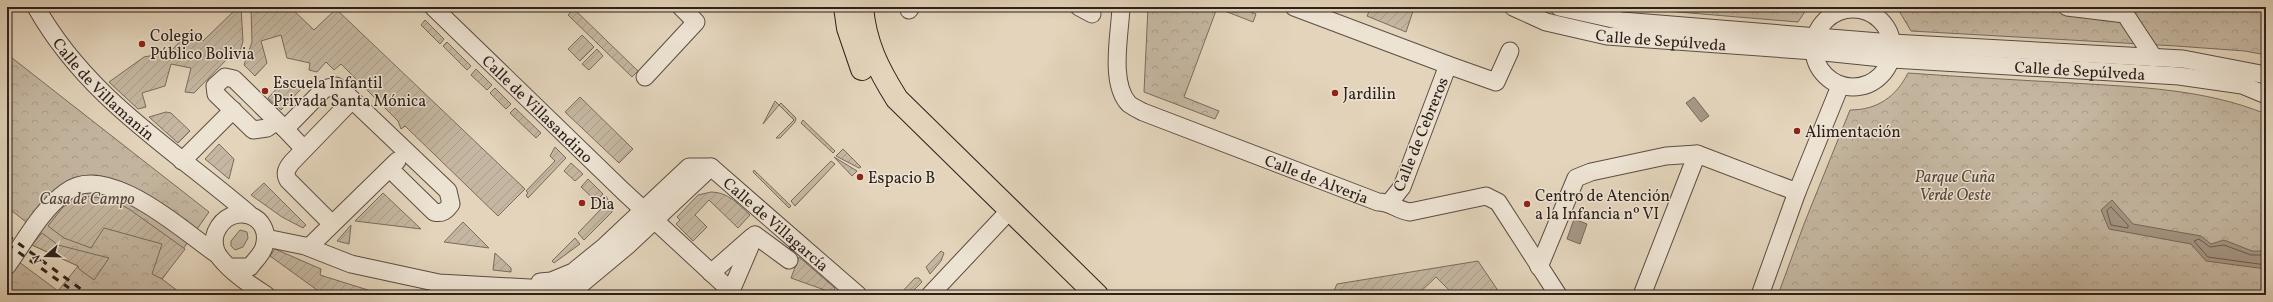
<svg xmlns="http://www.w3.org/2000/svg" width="2273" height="302" viewBox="0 0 2273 302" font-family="Vollkorn,serif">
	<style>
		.grass { fill: #c4b6a0; stroke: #786c5e }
		.forest { fill: url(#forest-crowns); stroke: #786c5e }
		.garden { fill: url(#garden-furrows); stroke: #786c5e }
		.water { fill: #a59785; stroke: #75685b }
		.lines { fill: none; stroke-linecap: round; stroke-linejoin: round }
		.shore { stroke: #695c50; stroke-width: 1 }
		.minor-casing { stroke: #5a4e43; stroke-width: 19 }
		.highway-casing { stroke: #2d211b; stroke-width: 24 }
		.minor { stroke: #ede3d3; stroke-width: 17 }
		.highway { stroke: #e3d4bb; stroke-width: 22 }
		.rail { stroke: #2d211b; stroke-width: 3; stroke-dasharray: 7 7; stroke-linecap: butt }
		.poi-dot { fill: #8f2418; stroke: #ede3d3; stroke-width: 1.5 }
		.labels { text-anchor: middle; stroke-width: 3; stroke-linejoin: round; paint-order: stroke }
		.poi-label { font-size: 16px; fill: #2d211b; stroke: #ede3d3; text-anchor: start }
		.street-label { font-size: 16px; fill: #2d211b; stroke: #ede3d3 }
		.park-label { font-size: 16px; font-style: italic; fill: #53463c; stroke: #ede3d3 }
	</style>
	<defs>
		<pattern id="forest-crowns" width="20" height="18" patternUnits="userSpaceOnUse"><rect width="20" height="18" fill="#c4b6a0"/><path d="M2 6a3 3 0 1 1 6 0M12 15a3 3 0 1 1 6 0" fill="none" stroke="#a99c89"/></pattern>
		<pattern id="garden-furrows" width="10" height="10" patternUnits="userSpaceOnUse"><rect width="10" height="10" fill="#c4b6a0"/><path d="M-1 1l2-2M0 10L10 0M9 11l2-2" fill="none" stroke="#a99c89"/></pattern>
	</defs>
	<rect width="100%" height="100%" fill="#e3d4bb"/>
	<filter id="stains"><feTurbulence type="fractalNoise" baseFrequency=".005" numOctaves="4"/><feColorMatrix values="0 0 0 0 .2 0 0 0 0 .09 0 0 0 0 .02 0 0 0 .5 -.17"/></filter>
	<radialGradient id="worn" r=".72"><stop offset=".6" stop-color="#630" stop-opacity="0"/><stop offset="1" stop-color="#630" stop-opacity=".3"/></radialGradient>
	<path class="grass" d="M240,230L247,232L248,238L243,247L235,250L231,246V241Z"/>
	<g class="forest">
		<path d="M1148,7H1238L1256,14L1253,22L1217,8L1214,16L1184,97L1219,111L1215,119L1144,92Z"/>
		<path d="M1618,7H1808L1798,22Z"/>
		<path d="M1899,7H2266V55L2245,51L2176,46L1911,31L1898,9Z"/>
		<path d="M7,54L209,212L162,279L183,295H7V253L58,291L78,266L32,245L18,234L26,222L7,207Z"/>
		<path d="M1908,73C1963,77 2018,80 2072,83C2138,87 2205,89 2266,114V295H1778L1804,224L1850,110C1877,110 1896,97 1908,73Z"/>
	</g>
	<g class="garden">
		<path d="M238,7H241L243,41L238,59L232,54L194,93L185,92L191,68L171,64L165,86L142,93L146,107L138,109L109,82L144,57L170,52L191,30L203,41Z"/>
		<path d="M251,7H290L314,30L336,9L525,189L498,216L405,126L401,129L398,121L341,64L334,70L326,62L317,72L309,70L310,63L287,58L281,35L261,41L267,63L255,76L244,65L252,42Z"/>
		<path d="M1371,7H1411L1414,8L1406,32L1367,16Z"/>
		<path d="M574,9L638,71L632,77L568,15Z"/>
		<path d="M425,20L444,39L440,44L421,25Z"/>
		<path d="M582,35L594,47L580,61L568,49Z"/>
		<path d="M447,42L471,66L467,70L443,46Z"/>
		<path d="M597,49L603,56L589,70L582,64Z"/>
		<path d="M476,69L492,85L487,90L471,75Z"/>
		<path d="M287,82L304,86L281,110L268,98L281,84Z"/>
		<path d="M495,88L511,104L506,109L490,93Z"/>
		<path d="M580,97L633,149L619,163L565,112Z"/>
		<path d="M775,101L779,105L781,103L796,118L795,122L780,138H776L794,120L779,105L763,124Z"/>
		<path d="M515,108L541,133L536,138L510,113Z"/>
		<path d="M166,112L171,113L190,131L178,143L149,117Z"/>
		<path d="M803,120L835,151L833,153L801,123Z"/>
		<path d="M219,144L234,159L229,179L205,159Z"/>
		<path d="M555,147L566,158L528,198L526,195L528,193L526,191L555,161L550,156Z"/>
		<path d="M843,149L861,167L859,168L836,156Z"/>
		<path d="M834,157L857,171L852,176Z"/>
		<path d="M831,161L835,164L795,206L791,201Z"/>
		<path d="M571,163L583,174L575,181L564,171Z"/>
		<path d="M754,170L791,206L789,208L753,172Z"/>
		<path d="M588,179L603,194L596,201L581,187Z"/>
		<path d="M264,183L306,225L303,228L282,217L251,195Z"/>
		<path d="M711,192C728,192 738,204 750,215L738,228L709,200L695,215L707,227L693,241L676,224L680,220L677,217L698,195Z"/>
		<path d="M383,193L421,229L355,221Z"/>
		<path d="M82,196L110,199L129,209L185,249L162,279L152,274L162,244L104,228L91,248L64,238L48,226L63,207Z"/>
		<path d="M606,196L612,207V212L584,240L578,233L602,208L598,204Z"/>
		<path d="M463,222L489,248L444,242Z"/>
		<path d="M351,225L349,244L337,241Z"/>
		<path d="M42,233L58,245L109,258L94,280L79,269L78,266L32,245Z"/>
		<path d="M575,238L580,244L554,263L552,261Z"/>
		<path d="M275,249L321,269L320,275L384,295H324L270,256Z"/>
		<path d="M941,251L944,253L941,261L930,274L926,267Z"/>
		<path d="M495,253L511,268V272L493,270Z"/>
		<path d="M799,257L835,288L833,293L791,278Z"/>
		<path d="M1478,261L1501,295H1454L1436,277L1417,295H1332L1337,284Z"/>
		<path d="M915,278H919L922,282L912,292L901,293Z"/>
	</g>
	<g class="water">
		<path d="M1694,97L1709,116L1701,122L1686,103Z"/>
		<path d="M2112,200L2133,224L2201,236L2211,244L2224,240L2252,251H2266V269L2206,261L2191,244L2109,229L2101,210Z"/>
		<path d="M1574,219L1587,224L1580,244L1567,239Z"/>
	</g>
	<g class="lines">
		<g class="shore">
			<path d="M2111,207L2128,225V228L2111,225L2107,211Z"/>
			<path d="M2266,255H2251L2224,245L2210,247L2199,239L2194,241L2208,257L2266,265"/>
		</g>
		<defs>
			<g id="minor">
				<path id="s1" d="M36,7C87,98 172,148 249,214"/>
				<path id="s2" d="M433,7L623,191L731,291L755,235"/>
				<path d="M1079,7L1092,14"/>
				<path id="s3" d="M1121,7C1120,34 1109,83 1129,104C1133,107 1139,110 1143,112L1378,202C1392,202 1396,210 1410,212L1486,196L1498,202L1558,295"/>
				<path d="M1294,7L1448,65L1402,187L1390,202"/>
				<path id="s4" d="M1513,7L1546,22L1607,36L1814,51L1892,59L2179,76L2242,85L2266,95"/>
				<path d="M1559,7L1622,21L1892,43L2183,59L2266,75"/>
				<path d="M2067,7L2125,14L2154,58"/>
				<circle cx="1853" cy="48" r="39"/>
				<path d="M909,10L911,7"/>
				<path d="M1448,65L1496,82L1510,51"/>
				<path d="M645,77L696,22L681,7"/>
				<path d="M277,121L267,128L253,130L216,94L215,86L225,77L234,79L285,129"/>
				<path d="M304,149L285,129L324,89L336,86L343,91L448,191L451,204C446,211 442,214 434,212L390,169"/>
				<path d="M182,161L233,110"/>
				<path d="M332,224L288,180C284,173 287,168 292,162L352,100"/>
				<path d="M755,235L789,260"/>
				<path d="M266,238L305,246L351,264L439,283L565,290L579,286L627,246L711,167"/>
				<path d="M309,247L397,161"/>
				<path d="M7,266C25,241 41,210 66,192C107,160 184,232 218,255"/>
				<path d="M230,267H250C255,260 262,254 264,247C274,214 230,200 216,232C213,239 214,249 218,255C229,271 250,285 266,295"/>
				<path d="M1539,267L1576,178L1591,172L1666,156L1697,154L1797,192"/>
				<path d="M711,273L752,237"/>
				<path id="s5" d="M540,282L551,281L573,272L605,246L689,167H711L858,295"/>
				<path d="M930,295L1010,210"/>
				<path d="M1642,295L1697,154"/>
				<path d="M1760,295L1797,192L1840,86"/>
			</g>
			<g id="highway">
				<path d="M845,7L848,28L862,69"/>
				<path d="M862,7C865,43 878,69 897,99L1097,295"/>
			</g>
		</defs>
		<use href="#minor" class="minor-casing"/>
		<use href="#highway" class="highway-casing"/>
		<use href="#minor" class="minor"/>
		<use href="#highway" class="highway"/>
		<g class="rail">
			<path d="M7,235L89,295"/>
			<path d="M7,244L69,288"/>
		</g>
	</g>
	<g class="poi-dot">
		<circle cx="142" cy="44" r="4"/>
		<circle cx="265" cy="91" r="4"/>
		<circle cx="1335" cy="93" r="4"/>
		<circle cx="1797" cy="131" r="4"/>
		<circle cx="860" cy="177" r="4"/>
		<circle cx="582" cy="203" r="4"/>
		<circle cx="1527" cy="204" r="4"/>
	</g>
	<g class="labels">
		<g class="poi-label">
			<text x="150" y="41">Colegio<tspan x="150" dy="18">Público Bolivia</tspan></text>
			<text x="273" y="88">Escuela Infantil<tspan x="273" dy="18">Privada Santa Mónica</tspan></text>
			<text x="1343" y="99">Jardilin</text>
			<text x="1805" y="137">Alimentación</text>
			<text x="868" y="183">Espacio B</text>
			<text x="1535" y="201">Centro de Atención<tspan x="1535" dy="18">a la Infancia nº VI</tspan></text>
			<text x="590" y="209">Dia</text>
		</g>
		<g class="street-label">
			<text dy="6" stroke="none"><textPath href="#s4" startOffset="153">Calle de Sepúlveda</textPath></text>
			<text dy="6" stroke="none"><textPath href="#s4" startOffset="573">Calle de Sepúlveda</textPath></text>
			<text dy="6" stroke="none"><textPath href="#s1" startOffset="107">Calle de Villamanín</textPath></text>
			<text dy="6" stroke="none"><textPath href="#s2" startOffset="146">Calle de Villasandino</textPath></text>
			<text transform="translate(1420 134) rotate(-68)" y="6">Calle de Cebreros</text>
			<text dy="6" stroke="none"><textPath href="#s3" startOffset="302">Calle de Alverja</textPath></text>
			<text dy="6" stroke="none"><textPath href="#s5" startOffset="300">Calle de Villagarcía</textPath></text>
		</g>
		<g class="park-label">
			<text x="1955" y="182">Parque Cuña<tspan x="1955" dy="18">Verde Oeste</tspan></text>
			<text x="87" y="204">Casa de Campo</text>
		</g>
	</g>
	<rect width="2273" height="302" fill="none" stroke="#e3d4bb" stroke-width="24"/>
	<rect x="8" y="8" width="2257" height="286" fill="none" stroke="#2d211b" stroke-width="2"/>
	<rect x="12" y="12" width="2249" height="278" fill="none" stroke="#2d211b"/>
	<g transform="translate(46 256) rotate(250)" stroke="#ede3d3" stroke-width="3" paint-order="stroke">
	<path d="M0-3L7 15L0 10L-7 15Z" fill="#2d211b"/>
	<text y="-6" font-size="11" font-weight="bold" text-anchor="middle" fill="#2d211b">N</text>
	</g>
	<rect width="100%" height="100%" filter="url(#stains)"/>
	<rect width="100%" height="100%" fill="url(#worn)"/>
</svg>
